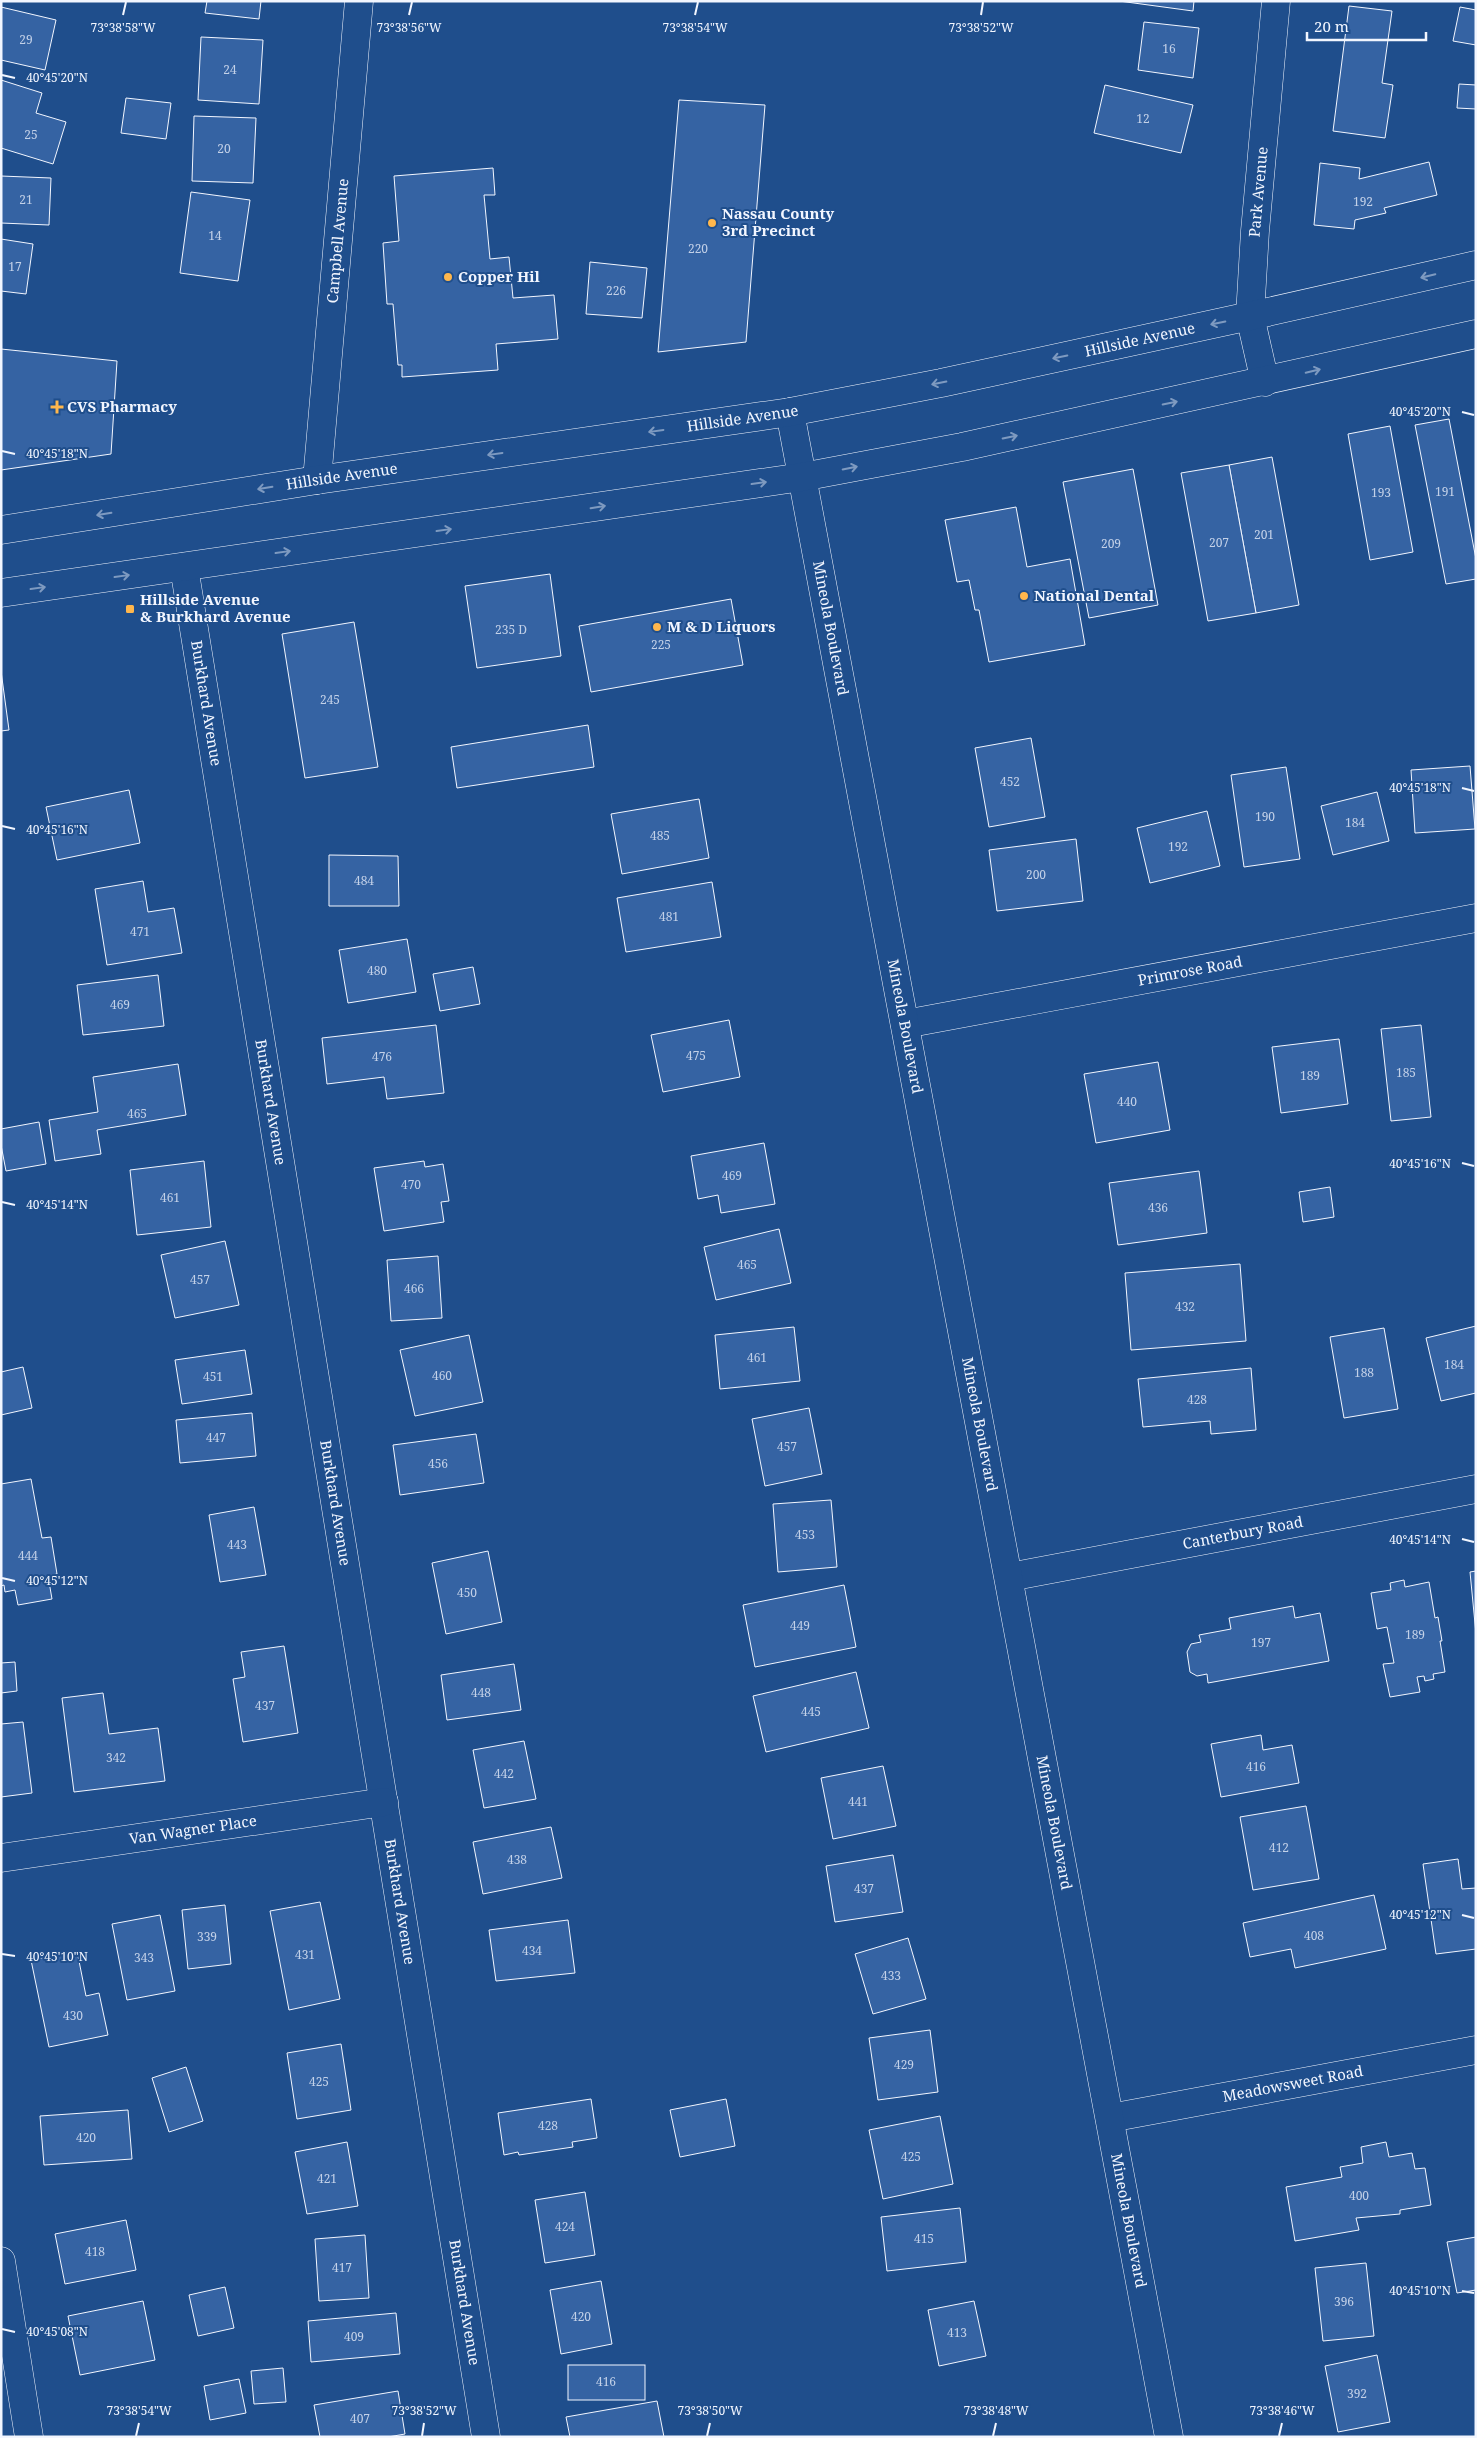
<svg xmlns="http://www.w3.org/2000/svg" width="1477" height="2438" viewBox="0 0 1477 2438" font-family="'Noto Serif',serif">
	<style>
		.building { fill: #3563a3; stroke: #f2f6ff }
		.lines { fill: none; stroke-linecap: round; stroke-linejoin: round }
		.street-casing { stroke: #f2f6ff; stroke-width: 29 }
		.secondary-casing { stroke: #f2f6ff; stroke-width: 29 }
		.primary-casing { stroke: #f2f6ff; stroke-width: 29 }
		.street { stroke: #1f4e8c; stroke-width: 28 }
		.secondary { stroke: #1f4e8c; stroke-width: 28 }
		.primary { stroke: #1f4e8c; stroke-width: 28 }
		.oneway { stroke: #7e9ac0 }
		.ticks { fill: none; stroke: #f2f6ff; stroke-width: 2 }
		.poi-dot { fill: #ffb74d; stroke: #1f4e8c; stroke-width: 2 }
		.labels { text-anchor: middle; stroke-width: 4; stroke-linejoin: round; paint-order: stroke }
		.number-label { font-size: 12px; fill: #c3d1e8 }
		.street-label { font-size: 15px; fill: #f2f6ff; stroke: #1f4e8c }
		.poi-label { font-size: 15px; font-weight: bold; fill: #f2f6ff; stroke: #1f4e8c; text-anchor: start }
		.ticks-label { font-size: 12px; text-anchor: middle; fill: #f2f6ff; stroke: #1f4e8c; stroke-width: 4; stroke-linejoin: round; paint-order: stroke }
	</style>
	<rect width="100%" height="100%" fill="#1f4e8c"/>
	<g class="building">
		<path d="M207,1H261L259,19L205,13Z"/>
		<path d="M1119,1H1194L1193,11Z"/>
		<path d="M1349,6L1392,11L1382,83L1393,85L1385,138L1333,131Z"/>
		<path d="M1,7L56,20L45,70L1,60Z"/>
		<path d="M1460,7L1476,10V45L1453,41Z"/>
		<path d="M1144,22L1199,28L1193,78L1138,70Z"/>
		<path d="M201,37L263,40L259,104L198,100Z"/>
		<path d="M1,80L42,93L36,113L66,122L53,164L1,148Z"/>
		<path d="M1459,84L1476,85V109L1457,108Z"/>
		<path d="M1105,85L1193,105L1181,153L1094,133Z"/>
		<path d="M126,98L171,103L166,139L121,133Z"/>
		<path d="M679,100L765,105L746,342L658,352Z"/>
		<path d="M194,116L256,118L253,183L192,181Z"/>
		<path d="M1429,162L1437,195L1384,208L1386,213L1355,220L1354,229L1314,225L1320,163L1360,168L1359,179Z"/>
		<path d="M493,168L495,195H484L490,259L509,257L513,298L554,295L558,339L496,344L498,370L402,377V365H398L393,304H387L383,243L399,241L394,176Z"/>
		<path d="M1,176L51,178L49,225L1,223Z"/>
		<path d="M191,192L250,200L238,281L180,273Z"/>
		<path d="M1,239L33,244L26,294L1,291Z"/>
		<path d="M590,262L647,268L642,318L586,314Z"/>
		<path d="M1,349L117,361L111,454L1,470Z"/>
		<path d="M1449,419L1476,559V579L1446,584L1415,425Z"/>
		<path d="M1390,426L1413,552L1370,560L1348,434Z"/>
		<path d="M1272,457L1299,605L1256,613L1229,465Z"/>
		<path d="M1229,465L1256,613L1208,621L1181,473Z"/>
		<path d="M1133,469L1158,605L1089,618L1063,482Z"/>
		<path d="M1016,507L1027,567L1070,559L1085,645L989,662L979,610H975L969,580L957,582L945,520Z"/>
		<path d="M550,574L561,656L477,668L465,586Z"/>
		<path d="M731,599L743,665L591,692L579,626Z"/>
		<path d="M354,622L378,767L305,778L282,634Z"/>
		<path d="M1,671L9,730L1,731Z"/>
		<path d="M588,725L594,767L457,788L451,747Z"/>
		<path d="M1031,738L1045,817L989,827L975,748Z"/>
		<path d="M1470,766L1475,829L1415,833L1411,770Z"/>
		<path d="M1286,767L1300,859L1244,867L1231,775Z"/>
		<path d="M129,790L140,843L57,860L46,807Z"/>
		<path d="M1377,792L1389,841L1333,855L1321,806Z"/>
		<path d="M699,799L709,858L622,874L611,814Z"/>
		<path d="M1207,811L1220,866L1150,883L1137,828Z"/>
		<path d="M1076,839L1083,901L997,911L989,850Z"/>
		<path d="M329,855L398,856L399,906H329Z"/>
		<path d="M143,881L148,912L174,908L182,953L107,965L95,889Z"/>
		<path d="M712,882L721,937L626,952L617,898Z"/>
		<path d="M407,939L416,992L348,1003L339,950Z"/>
		<path d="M473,967L480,1004L440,1011L433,974Z"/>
		<path d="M158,975L164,1026L83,1035L77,985Z"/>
		<path d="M729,1020L740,1077L663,1092L651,1035Z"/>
		<path d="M436,1025L444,1093L387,1099L384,1077L327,1084L322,1038Z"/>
		<path d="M1421,1025L1431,1117L1391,1121L1381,1029Z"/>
		<path d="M1339,1039L1348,1104L1281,1113L1272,1047Z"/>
		<path d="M1158,1062L1170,1130L1096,1143L1084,1074Z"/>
		<path d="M178,1064L186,1115L97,1130L101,1154L55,1161L49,1120L98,1112L93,1077Z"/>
		<path d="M39,1122L46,1164L6,1171L1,1145V1129Z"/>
		<path d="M764,1143L775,1204L721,1213L718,1195L698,1199L691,1156Z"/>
		<path d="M204,1161L211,1227L137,1235L130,1170Z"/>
		<path d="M424,1161L425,1167L443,1164L449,1201L441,1202L444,1222L384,1231L374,1168Z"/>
		<path d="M1199,1171L1207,1233L1118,1245L1109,1183Z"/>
		<path d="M1330,1187L1334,1217L1303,1222L1299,1192Z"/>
		<path d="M779,1229L791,1283L716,1300L704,1247Z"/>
		<path d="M225,1241L239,1305L175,1318L161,1255Z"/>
		<path d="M438,1256L442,1318L391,1321L387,1260Z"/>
		<path d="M1240,1264L1246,1341L1131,1350L1125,1273Z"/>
		<path d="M1476,1326V1393L1441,1401L1426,1338Z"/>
		<path d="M794,1327L800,1381L720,1389L715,1335Z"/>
		<path d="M1384,1328L1398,1409L1344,1418L1330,1337Z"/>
		<path d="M469,1335L483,1402L415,1416L400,1350Z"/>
		<path d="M245,1350L252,1394L182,1404L175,1360Z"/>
		<path d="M23,1367L32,1408L1,1415V1372Z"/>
		<path d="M1251,1368L1256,1430L1211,1434L1210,1421L1143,1427L1138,1379Z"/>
		<path d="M809,1408L822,1474L765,1486L752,1419Z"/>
		<path d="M252,1413L256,1456L180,1463L176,1420Z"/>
		<path d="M476,1434L484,1483L400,1495L393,1445Z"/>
		<path d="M31,1479L42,1538L51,1537L57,1574L48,1576L52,1599L18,1605L15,1590L5,1592L4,1585L1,1586V1484Z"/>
		<path d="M831,1500L837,1567L778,1572L773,1504Z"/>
		<path d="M254,1507L266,1575L220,1582L209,1515Z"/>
		<path d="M488,1551L502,1622L446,1634L432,1563Z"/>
		<path d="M1476,1571V1634L1470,1572Z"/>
		<path d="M1404,1580L1405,1587L1429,1582L1435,1618L1438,1617L1442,1641H1440L1445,1672L1433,1674L1434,1679L1425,1681L1424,1676L1417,1677L1420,1692L1390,1697L1383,1664L1394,1663L1387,1627L1377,1629L1371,1593L1391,1590L1390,1583Z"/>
		<path d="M844,1585L856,1647L755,1667L743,1605Z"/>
		<path d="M1293,1606L1295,1618L1320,1613L1329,1661L1208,1683L1207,1674L1197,1676L1190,1672L1187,1652L1191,1644L1201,1642L1199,1635L1231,1629L1229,1618Z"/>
		<path d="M284,1646L298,1733L243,1742L233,1679L245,1677L241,1652Z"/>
		<path d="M15,1662L17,1691L1,1693V1663Z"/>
		<path d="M514,1664L521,1710L447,1720L441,1675Z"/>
		<path d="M856,1672L869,1728L766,1752L753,1696Z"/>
		<path d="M103,1693L109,1734L158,1728L165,1781L74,1792L62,1698Z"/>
		<path d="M23,1722L32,1793L1,1797V1724Z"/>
		<path d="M1261,1735L1263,1750L1292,1745L1299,1783L1221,1797L1211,1744Z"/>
		<path d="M524,1741L536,1799L484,1808L473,1750Z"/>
		<path d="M883,1766L896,1826L833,1839L821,1778Z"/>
		<path d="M1306,1806L1319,1879L1253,1890L1240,1817Z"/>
		<path d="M551,1827L562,1878L483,1894L473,1842Z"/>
		<path d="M893,1855L903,1912L835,1922L826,1866Z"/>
		<path d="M1458,1859L1462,1889L1476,1888V1949L1436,1954L1423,1864Z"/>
		<path d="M1374,1895L1386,1949L1295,1968L1291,1949L1250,1957L1243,1923Z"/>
		<path d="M320,1902L340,1999L289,2010L270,1911Z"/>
		<path d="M225,1905L231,1964L188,1969L182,1910Z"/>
		<path d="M160,1915L175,1991L127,2000L112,1924Z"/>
		<path d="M568,1920L575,1973L496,1981L489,1930Z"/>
		<path d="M908,1938L926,1999L873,2014L855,1954Z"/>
		<path d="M77,1951L86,1996L99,1993L108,2035L49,2047L31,1960Z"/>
		<path d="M930,2030L938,2092L878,2100L869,2038Z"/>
		<path d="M341,2044L351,2110L297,2119L287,2053Z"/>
		<path d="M186,2067L203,2121L169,2132L152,2078Z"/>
		<path d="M591,2099L597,2138L572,2142L573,2147L519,2155L518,2152L504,2155L498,2113Z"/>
		<path d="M726,2099L735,2146L680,2157L670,2110Z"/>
		<path d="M128,2110L132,2159L44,2165L40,2116Z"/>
		<path d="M940,2116L953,2184L883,2199L869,2130Z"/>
		<path d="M347,2142L358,2206L307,2214L295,2152Z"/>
		<path d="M1386,2142L1389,2157L1412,2153L1415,2169L1425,2168L1431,2205L1400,2210V2214L1356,2218L1359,2230L1295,2241L1286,2187L1342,2177L1340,2167L1363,2163L1361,2147Z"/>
		<path d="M585,2192L595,2255L545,2263L535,2200Z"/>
		<path d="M960,2208L966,2262L887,2271L881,2217Z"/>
		<path d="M126,2220L136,2270L65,2284L55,2234Z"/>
		<path d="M365,2235L369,2298L319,2301L315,2239Z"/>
		<path d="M1476,2237V2290L1457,2293L1447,2242Z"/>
		<path d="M1366,2263L1374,2336L1323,2341L1315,2268Z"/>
		<path d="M601,2281L612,2344L561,2354L550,2290Z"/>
		<path d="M225,2287L234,2328L198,2336L189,2295Z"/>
		<path d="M143,2301L155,2360L80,2375L68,2316Z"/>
		<path d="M974,2301L986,2356L939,2366L928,2310Z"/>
		<path d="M396,2313L400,2354L311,2362L308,2321Z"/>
		<path d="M1377,2355L1390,2422L1338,2432L1325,2366Z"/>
		<rect x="568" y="2365" width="77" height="35"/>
		<path d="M283,2368L286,2402L254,2404L251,2371Z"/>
		<path d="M239,2379L246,2413L210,2420L204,2386Z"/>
		<path d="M398,2391L405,2434L388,2437H320L314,2405Z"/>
		<path d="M657,2401L664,2437H570L566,2417Z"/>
	</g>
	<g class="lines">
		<defs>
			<g id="street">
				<path id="s1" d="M1265,382L1250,316L1255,231L1276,1"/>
				<path id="s2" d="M317,480L359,1"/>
				<path id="s3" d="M184,567L486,2437"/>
				<path id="s4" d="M905,1024L1476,918"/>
				<path id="s5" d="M1009,1577L1476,1489"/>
				<path id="s6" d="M1,1858L384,1802"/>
				<path id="s7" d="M1110,2118L1476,2050"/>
				<path d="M1,2261L29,2437"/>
			</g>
			<g id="secondary">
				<path id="s8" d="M790,412L1169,2437"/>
			</g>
			<g id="primary">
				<path id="s9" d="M1,530L317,480L790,412L941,383L1250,316L1476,265"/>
				<path d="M1,593L802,477L962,447L1476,334"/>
			</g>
		</defs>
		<use href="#street" class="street-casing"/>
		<use href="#secondary" class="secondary-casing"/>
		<use href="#primary" class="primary-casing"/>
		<use href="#street" class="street"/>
		<use href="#secondary" class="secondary"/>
		<use href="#primary" class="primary"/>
	</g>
	<defs><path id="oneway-shaft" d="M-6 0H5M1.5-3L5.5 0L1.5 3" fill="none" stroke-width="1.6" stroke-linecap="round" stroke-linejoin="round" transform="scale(1.25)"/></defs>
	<g class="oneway">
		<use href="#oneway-shaft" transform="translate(1428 276) rotate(167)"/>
		<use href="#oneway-shaft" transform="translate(1218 323) rotate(168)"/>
		<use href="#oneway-shaft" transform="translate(1060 357) rotate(168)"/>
		<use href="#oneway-shaft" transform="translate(1313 371) rotate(-13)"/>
		<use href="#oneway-shaft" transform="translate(939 383) rotate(169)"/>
		<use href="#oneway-shaft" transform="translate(1170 403) rotate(-12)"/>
		<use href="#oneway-shaft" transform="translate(656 431) rotate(172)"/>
		<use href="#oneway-shaft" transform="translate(1010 437) rotate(-12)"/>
		<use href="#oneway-shaft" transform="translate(495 454) rotate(172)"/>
		<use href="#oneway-shaft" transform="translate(850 468) rotate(-11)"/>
		<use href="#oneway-shaft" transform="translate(759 483) rotate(-8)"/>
		<use href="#oneway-shaft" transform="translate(265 488) rotate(171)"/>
		<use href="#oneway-shaft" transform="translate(598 507) rotate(-9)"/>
		<use href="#oneway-shaft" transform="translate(104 514) rotate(171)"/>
		<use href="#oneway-shaft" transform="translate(444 530) rotate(-8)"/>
		<use href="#oneway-shaft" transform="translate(283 552) rotate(-8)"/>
		<use href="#oneway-shaft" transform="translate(122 576) rotate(-8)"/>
		<use href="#oneway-shaft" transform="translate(38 588) rotate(-8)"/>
	</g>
	<path class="ticks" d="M123,15L126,2M409,15L412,2M695,15L698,2M981,15L983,2M2,75L15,78M1462,412L1474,415M2,451L15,454M1462,788L1474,791M2,826L15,829M1462,1163L1474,1166M2,1202L15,1205M1462,1539L1474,1542M2,1578L15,1581M1462,1915L1474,1918M2,1954L15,1956M1462,2291L1474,2293M2,2329L15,2332M136,2436L139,2423M422,2436L424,2423M707,2436L710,2423M993,2436L996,2423M1279,2436L1282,2423"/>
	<g class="poi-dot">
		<circle cx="712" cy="223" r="5"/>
		<circle cx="448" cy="277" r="5"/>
		<path d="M54.5 399.5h5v5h5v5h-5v5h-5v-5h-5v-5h5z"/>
		<circle cx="1024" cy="596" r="5"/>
		<rect x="125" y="604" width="10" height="10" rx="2.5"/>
		<circle cx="657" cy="627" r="5"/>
	</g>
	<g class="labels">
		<g class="number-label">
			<text x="26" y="44">29</text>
			<text x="1169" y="53">16</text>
			<text x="230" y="74">24</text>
			<text x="1143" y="123">12</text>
			<text x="31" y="139">25</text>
			<text x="224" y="153">20</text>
			<text x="26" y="204">21</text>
			<text x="1363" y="206">192</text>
			<text x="215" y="240">14</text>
			<text x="698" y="253">220</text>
			<text x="15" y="271">17</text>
			<text x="616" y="295">226</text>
			<text x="1445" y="496">191</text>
			<text x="1381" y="497">193</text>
			<text x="1264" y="539">201</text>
			<text x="1219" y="547">207</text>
			<text x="1111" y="548">209</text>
			<text x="511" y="634">235 D</text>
			<text x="661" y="649">225</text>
			<text x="330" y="704">245</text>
			<text x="1010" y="786">452</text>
			<text x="1265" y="821">190</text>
			<text x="1355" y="827">184</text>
			<text x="660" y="840">485</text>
			<text x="1178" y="851">192</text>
			<text x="1036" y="879">200</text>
			<text x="364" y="885">484</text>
			<text x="669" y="921">481</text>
			<text x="140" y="936">471</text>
			<text x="377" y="975">480</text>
			<text x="120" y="1009">469</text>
			<text x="696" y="1060">475</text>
			<text x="382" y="1061">476</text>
			<text x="1406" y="1077">185</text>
			<text x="1310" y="1080">189</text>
			<text x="1127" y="1106">440</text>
			<text x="137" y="1118">465</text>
			<text x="732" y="1180">469</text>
			<text x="411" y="1189">470</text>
			<text x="170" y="1202">461</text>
			<text x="1158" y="1212">436</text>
			<text x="747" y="1269">465</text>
			<text x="200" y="1284">457</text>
			<text x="414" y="1293">466</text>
			<text x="1185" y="1311">432</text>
			<text x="757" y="1362">461</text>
			<text x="1454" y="1369">184</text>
			<text x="1364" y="1377">188</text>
			<text x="442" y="1380">460</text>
			<text x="213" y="1381">451</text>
			<text x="1197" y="1404">428</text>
			<text x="216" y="1442">447</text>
			<text x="787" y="1451">457</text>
			<text x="438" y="1468">456</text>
			<text x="805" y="1539">453</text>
			<text x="237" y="1549">443</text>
			<text x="28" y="1560">444</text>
			<text x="467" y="1597">450</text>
			<text x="800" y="1630">449</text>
			<text x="1415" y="1639">189</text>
			<text x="1261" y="1647">197</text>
			<text x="481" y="1697">448</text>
			<text x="265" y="1710">437</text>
			<text x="811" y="1716">445</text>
			<text x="116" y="1762">342</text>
			<text x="1256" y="1771">416</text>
			<text x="504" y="1778">442</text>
			<text x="858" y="1806">441</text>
			<text x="1279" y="1852">412</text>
			<text x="517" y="1864">438</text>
			<text x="864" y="1893">437</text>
			<text x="1314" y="1940">408</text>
			<text x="207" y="1941">339</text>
			<text x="532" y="1955">434</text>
			<text x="305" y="1959">431</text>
			<text x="144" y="1962">343</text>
			<text x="891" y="1980">433</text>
			<text x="73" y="2020">430</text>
			<text x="904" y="2069">429</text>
			<text x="319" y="2086">425</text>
			<text x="548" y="2130">428</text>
			<text x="86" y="2142">420</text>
			<text x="911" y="2161">425</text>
			<text x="327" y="2183">421</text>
			<text x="1359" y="2200">400</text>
			<text x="565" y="2231">424</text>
			<text x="924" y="2243">415</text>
			<text x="95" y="2256">418</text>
			<text x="342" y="2272">417</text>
			<text x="1344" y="2306">396</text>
			<text x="581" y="2321">420</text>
			<text x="957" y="2337">413</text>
			<text x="354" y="2341">409</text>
			<text x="606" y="2386">416</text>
			<text x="1357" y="2398">392</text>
			<text x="360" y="2423">407</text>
		</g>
		<g class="street-label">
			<text dy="5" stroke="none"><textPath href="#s1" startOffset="192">Park Avenue</textPath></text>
			<text dy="5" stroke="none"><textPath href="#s2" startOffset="240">Campbell Avenue</textPath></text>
			<text dy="5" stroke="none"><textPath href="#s9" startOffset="1155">Hillside Avenue</textPath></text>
			<text dy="5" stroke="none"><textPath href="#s9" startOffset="750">Hillside Avenue</textPath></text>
			<text dy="5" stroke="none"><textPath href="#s9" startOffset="345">Hillside Avenue</textPath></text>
			<text dy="5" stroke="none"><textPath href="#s8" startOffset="220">Mineola Boulevard</textPath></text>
			<text dy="5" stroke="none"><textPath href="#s3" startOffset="138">Burkhard Avenue</textPath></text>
			<text dy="5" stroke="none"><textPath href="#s4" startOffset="290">Primrose Road</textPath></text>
			<text dy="5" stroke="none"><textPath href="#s8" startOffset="625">Mineola Boulevard</textPath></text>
			<text dy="5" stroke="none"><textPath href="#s3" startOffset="542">Burkhard Avenue</textPath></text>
			<text dy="5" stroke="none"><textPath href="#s8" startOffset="1030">Mineola Boulevard</textPath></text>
			<text dy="5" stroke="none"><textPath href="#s3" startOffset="948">Burkhard Avenue</textPath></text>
			<text dy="5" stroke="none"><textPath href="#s5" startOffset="238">Canterbury Road</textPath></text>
			<text dy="5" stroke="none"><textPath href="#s8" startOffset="1435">Mineola Boulevard</textPath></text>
			<text dy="5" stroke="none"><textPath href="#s6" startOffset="194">Van Wagner Place</textPath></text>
			<text dy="5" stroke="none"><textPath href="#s3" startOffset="1352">Burkhard Avenue</textPath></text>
			<text dy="5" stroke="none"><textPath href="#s7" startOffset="186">Meadowsweet Road</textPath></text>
			<text dy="5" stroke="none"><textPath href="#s8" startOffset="1840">Mineola Boulevard</textPath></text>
			<text dy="5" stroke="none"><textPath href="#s3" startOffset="1758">Burkhard Avenue</textPath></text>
		</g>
		<g class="poi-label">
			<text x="722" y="219">Nassau County<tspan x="722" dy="17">3rd Precinct</tspan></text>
			<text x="458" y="282">Copper Hil</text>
			<text x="67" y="412">CVS Pharmacy</text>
			<text x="1034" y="601">National Dental</text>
			<text x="140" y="605">Hillside Avenue<tspan x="140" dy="17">&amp; Burkhard Avenue</tspan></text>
			<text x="667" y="632">M &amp; D Liquors</text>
		</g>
	</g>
	<g class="ticks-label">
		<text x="123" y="32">73°38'58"W</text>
		<text x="409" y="32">73°38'56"W</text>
		<text x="695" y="32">73°38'54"W</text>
		<text x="981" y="32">73°38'52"W</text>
		<text x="57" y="82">40°45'20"N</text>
		<text x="1420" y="416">40°45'20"N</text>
		<text x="57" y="458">40°45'18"N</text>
		<text x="1420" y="792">40°45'18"N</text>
		<text x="57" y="834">40°45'16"N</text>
		<text x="1420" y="1168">40°45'16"N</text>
		<text x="57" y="1209">40°45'14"N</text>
		<text x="1420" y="1544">40°45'14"N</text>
		<text x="57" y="1585">40°45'12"N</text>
		<text x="1420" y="1919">40°45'12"N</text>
		<text x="57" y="1961">40°45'10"N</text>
		<text x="1420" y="2295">40°45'10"N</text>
		<text x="57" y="2336">40°45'08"N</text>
		<text x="139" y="2415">73°38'54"W</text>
		<text x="424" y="2415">73°38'52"W</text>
		<text x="710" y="2415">73°38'50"W</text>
		<text x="996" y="2415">73°38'48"W</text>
		<text x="1282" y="2415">73°38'46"W</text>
	</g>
	<rect width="1477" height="2438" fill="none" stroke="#f2f6ff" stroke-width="5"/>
	<path d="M1307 32v8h119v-8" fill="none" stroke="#f2f6ff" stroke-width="2.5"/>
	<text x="1314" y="32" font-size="15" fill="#f2f6ff" stroke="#1f4e8c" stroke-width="4" paint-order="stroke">20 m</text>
</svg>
